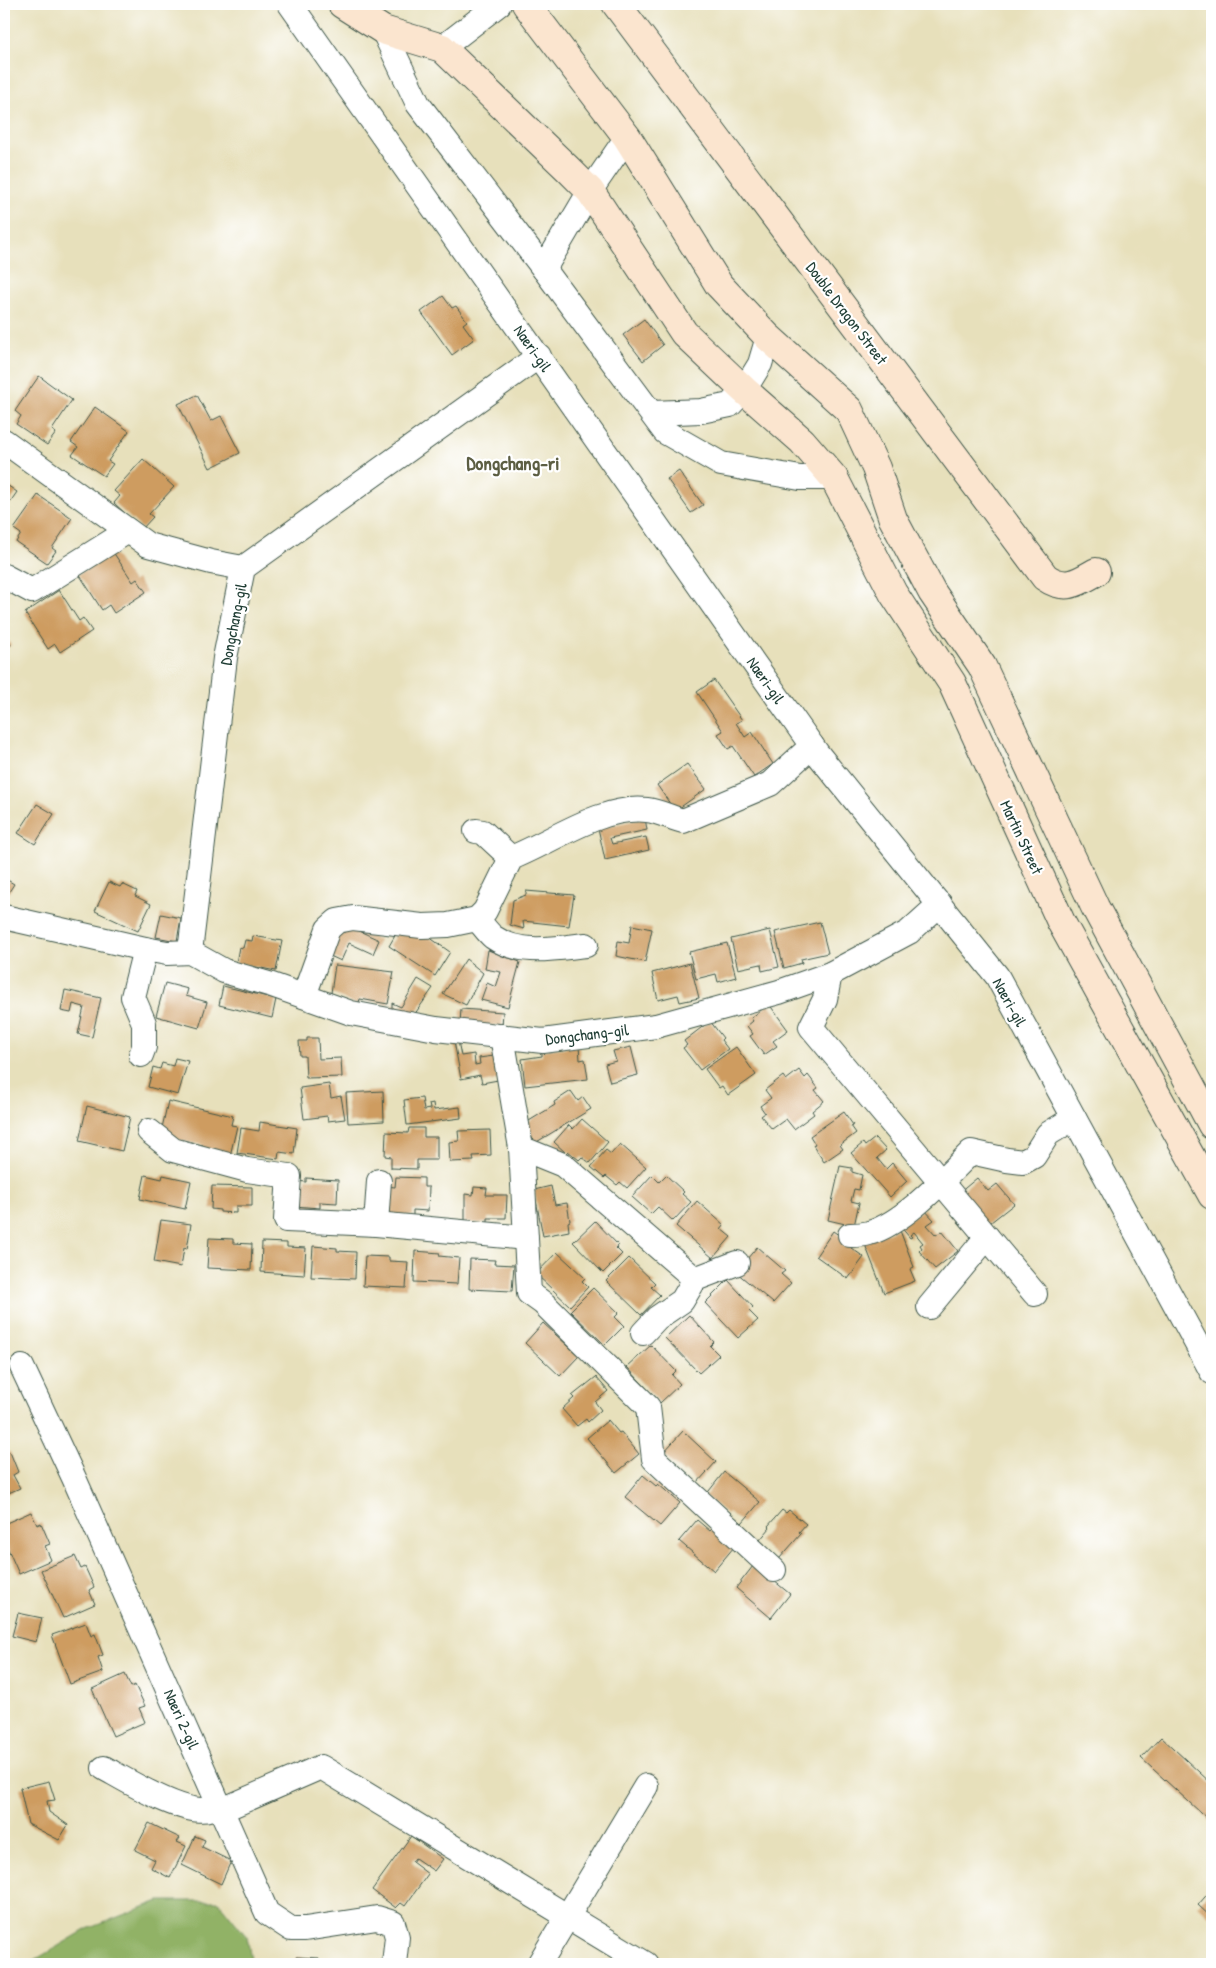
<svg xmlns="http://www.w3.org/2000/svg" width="1216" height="1968" viewBox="0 0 1216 1968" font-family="'Patrick Hand',sans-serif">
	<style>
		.forest { fill: #91b266; stroke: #58784d }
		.building { fill: #ce9c60 }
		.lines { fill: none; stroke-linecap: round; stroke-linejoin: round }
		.street-casing { stroke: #3d5548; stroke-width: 26 }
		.secondary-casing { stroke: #3d5548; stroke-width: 30 }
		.street { stroke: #fff; stroke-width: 24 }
		.secondary { stroke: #fbe5cf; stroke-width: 28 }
		.labels { text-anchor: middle; stroke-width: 4.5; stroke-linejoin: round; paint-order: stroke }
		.street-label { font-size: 16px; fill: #1f3d34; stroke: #fff }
		.quarter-label { font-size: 19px; font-weight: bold; fill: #5c5e43; stroke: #fff }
	</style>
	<rect width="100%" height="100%" fill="#fff"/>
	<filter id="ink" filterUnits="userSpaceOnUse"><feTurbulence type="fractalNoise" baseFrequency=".02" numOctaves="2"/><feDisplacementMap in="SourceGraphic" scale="10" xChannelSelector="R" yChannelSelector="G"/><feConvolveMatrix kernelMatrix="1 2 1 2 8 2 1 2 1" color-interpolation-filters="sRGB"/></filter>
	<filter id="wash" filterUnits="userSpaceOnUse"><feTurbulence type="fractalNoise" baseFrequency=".0096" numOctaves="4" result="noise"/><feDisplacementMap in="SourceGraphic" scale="20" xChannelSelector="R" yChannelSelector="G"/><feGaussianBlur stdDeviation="1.12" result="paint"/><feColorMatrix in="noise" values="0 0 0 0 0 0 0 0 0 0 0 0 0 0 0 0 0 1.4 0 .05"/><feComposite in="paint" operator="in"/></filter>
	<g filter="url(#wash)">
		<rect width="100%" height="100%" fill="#e7e0bb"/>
		<path class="forest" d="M159,1901H218L247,1937L252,1964H13L33,1961L87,1929Z"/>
		<g id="blocks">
			<g class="building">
				<path d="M443,296L452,308L456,306L467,321L463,324L474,339L452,355L421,312Z"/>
				<path d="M644,319L663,345L643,361L623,335Z"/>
				<path d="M39,376L72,400L52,430L56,433L47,445L16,424L21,416L15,411Z"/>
				<path d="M197,395L211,421L221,416L240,453L210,468L178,404Z"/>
				<path d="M95,407L129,431L108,461L113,464L104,476L72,455L78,447L71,442Z"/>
				<path d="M143,459L174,487L149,514L153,517L142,529L114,503L120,496L114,491Z"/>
				<path d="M679,471L703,505L691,513L667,479Z"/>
				<path d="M4,483L17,492L4,511Z"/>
				<path d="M38,495L72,518L52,548L56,551L47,563L16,542L21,534L14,529Z"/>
				<path d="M113,552L133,582L137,579L146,592L114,613L109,605L102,610L79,574Z"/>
				<path d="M59,590L79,621L83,618L92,631L60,652L55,644L48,649L25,613Z"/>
				<path d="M4,635L11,645L4,650Z"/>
				<path d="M714,680L742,720L736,723L745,737L752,732L773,764L754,777L733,746L728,749L718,734L723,731L697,692Z"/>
				<path d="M687,764L706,789L675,811L657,785Z"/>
				<path d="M37,804L54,814L35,844L18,833Z"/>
				<path d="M645,818L647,830L610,838L612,844L646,837L649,850L605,860L598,828Z"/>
				<path d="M4,878L14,884L7,895L4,893Z"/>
				<path d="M109,882L120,887L122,884L137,891L135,896L151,904L138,931L95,911Z"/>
				<path d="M526,891L574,895L569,926L523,921L524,929L510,925L513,900L526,895Z"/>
				<path d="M161,914L181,918L177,941L156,937Z"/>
				<path d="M820,922L828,953L801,959L802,963L784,968L775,932Z"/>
				<path d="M342,923L379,940L373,954L349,943L341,961L328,955Z"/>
				<path d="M632,925L652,929L645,962L616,956L618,941L629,943Z"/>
				<path d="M400,927L422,932L450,952L435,976L389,946Z"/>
				<path d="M770,930L779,967L762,971L761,964L738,969L731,939Z"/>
				<path d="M253,936L282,941L276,971L236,963L239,947L243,948L245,940L252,941Z"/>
				<path d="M727,943L736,977L718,982L716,974L696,979L689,952Z"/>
				<path d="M488,950L520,962L508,1007L481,1000L487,983L496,987L501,972L485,969Z"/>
				<path d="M466,959L483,973L466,1005L443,994Z"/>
				<path d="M690,963L699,998L680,1002L678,995L658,1000L652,973Z"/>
				<path d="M335,965L394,972L388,1004L360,999L358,1006L331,993Z"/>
				<path d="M418,979L433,988L414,1015L392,1011V1003L401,1007Z"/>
				<path d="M165,983L188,989L186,996L207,1002L199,1028L156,1016Z"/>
				<path d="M223,986L276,999L272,1018L219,1005Z"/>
				<path d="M65,990L101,998L92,1037L78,1034L84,1007L73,1004L71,1013L61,1011Z"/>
				<path d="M769,1004L788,1030L773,1041L777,1046L764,1055L750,1036L753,1034L747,1026L753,1021L751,1018Z"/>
				<path d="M461,1009L503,1012L502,1026L460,1023Z"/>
				<path d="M710,1021L723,1038L721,1040L728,1049L700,1070L683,1048L687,1045L684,1041Z"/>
				<path d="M307,1038H318L319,1059L341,1058L342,1077L306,1078L305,1056H300L299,1041H307Z"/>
				<path d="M454,1041H458L461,1056L474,1054L475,1065L480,1064L479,1058L494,1056L498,1080L482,1083L480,1075L461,1079Z"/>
				<path d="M579,1046L580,1060L585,1059L588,1079L525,1086L522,1059L542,1056V1050Z"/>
				<path d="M631,1047L638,1075L610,1082L605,1064L616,1061L613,1051Z"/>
				<path d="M736,1047L756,1075L728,1095L722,1086L719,1088L705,1069Z"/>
				<path d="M175,1058L188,1061L178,1095L148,1087L153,1067L160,1069L162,1063L173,1066Z"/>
				<path d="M799,1070L805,1078L808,1075L818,1088L815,1090L824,1101L812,1111L814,1114L794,1129L786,1119L772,1129L761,1116L765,1113L760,1106L771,1098L765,1090L783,1076L786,1080Z"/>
				<path d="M329,1084L331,1098L341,1096L345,1119L328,1121L327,1116L304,1119L300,1088Z"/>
				<path d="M383,1091L384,1121L348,1123L346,1093Z"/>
				<path d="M571,1091L578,1101L583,1097L591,1109L535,1143L524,1124L555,1105L554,1102Z"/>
				<path d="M422,1098L424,1110L430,1109L429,1104L433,1103L434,1110L460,1107L461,1118L407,1125L404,1100Z"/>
				<path d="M168,1101L233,1116L231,1125L237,1126L230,1156L202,1150L203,1145L160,1137Z"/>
				<path d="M87,1106L130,1117L122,1151L79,1141Z"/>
				<path d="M844,1112L853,1125L851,1126L856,1133L840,1145L843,1149L824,1162L813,1145L815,1144L810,1136Z"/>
				<path d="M582,1119L608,1142L590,1163L582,1157L579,1160L568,1151L566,1153L554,1142L569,1125L573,1129Z"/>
				<path d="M260,1122L297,1128L294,1154L279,1152L278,1159L237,1153L241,1128L259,1131Z"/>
				<path d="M409,1128H424V1137H437V1160H417V1169L391,1168V1157L385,1156L386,1132L408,1133Z"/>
				<path d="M490,1130L491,1155L473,1156L474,1161L450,1162L449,1142L459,1141L458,1131Z"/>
				<path d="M875,1138L886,1150L877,1158L886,1169L892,1163L907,1181L890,1197L851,1153L863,1143L865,1146Z"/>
				<path d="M620,1144L646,1167L627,1188L620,1182L617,1185L606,1176L604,1178L591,1167L606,1150L611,1154Z"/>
				<path d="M840,1166L852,1168V1172L862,1175L859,1190L854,1189L851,1201L859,1203L854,1226L828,1220Z"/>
				<path d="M145,1175L162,1179L163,1175L191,1181L185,1209L140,1199Z"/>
				<path d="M652,1175L659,1182L666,1175L684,1192L682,1194L691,1202L673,1221L658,1207L651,1214L632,1197Z"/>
				<path d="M396,1177L424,1178V1187H429L428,1211L413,1210V1216L385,1215L386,1186L395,1187Z"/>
				<path d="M306,1178L338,1180L337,1203L320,1202V1208L294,1206L296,1181L306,1182Z"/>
				<path d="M977,1178L988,1191L997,1184L1014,1204L986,1226L959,1193Z"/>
				<path d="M212,1186L252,1187V1206H236V1213L220,1212V1210L211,1209Z"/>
				<path d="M551,1186L555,1205L567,1203L570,1221L568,1222L569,1231L543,1236L534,1190Z"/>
				<path d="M474,1187L487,1188L486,1195H507L506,1218H488V1223H465V1194L473,1195Z"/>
				<path d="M697,1201L724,1225L721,1229L731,1237L713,1258L676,1226Z"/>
				<path d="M924,1209L934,1220L927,1225L936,1235L942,1231L958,1251L935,1269L919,1251L922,1248L920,1245L923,1243L914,1232L910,1235L912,1237L910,1238L900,1226Z"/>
				<path d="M161,1220L191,1224L187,1249L184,1248L181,1267L154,1262Z"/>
				<path d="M595,1221L618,1245L616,1248L622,1254L603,1273L573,1242Z"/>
				<path d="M899,1228L914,1267L910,1269L915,1281L884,1293L864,1242Z"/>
				<path d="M833,1231L853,1245L851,1248L864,1257L848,1279L816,1256Z"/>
				<path d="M209,1238L233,1239V1243L252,1244L251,1270L207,1268Z"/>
				<path d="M262,1242L287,1243V1247L306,1248L304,1275L261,1272Z"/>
				<path d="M313,1246L337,1248V1251L356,1252L355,1279L311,1277Z"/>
				<path d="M757,1247L785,1271L781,1274L791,1283L773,1303L736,1272Z"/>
				<path d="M415,1251L440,1253L439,1256L459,1258L457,1284L414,1282Z"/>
				<path d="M557,1252L585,1278L582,1281L588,1287L570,1306L536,1274Z"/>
				<path d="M365,1256L389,1257V1261L408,1262L406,1288L363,1286Z"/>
				<path d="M629,1258L655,1283L651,1287L660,1295L641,1315L606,1281Z"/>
				<path d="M470,1259L495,1260L494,1264L514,1265L512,1291L469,1289Z"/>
				<path d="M728,1280L753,1307L749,1311L758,1320L738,1338L705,1303Z"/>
				<path d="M593,1288L619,1313L615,1317L624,1326L605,1345L570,1311Z"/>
				<path d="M689,1315L714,1342L710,1346L719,1355L699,1373L665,1338Z"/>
				<path d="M543,1323L579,1356L560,1376L525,1343Z"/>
				<path d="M651,1345L676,1371L672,1375L680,1384L660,1403L627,1367Z"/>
				<path d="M596,1377L608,1391L595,1402L601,1410L588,1422L586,1419L577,1426L562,1409L574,1398L572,1396Z"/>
				<path d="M608,1420L619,1433L621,1432L639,1454L616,1473L587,1438Z"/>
				<path d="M683,1431L716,1462L697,1483L685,1471L683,1473L662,1454Z"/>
				<path d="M4,1450L5,1454L10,1452L18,1472L13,1475L20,1488L4,1495Z"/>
				<path d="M724,1472L760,1502L742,1523L729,1512L727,1514L705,1496Z"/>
				<path d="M643,1475L656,1486L658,1484L680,1503L660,1526L625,1497Z"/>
				<path d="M782,1510L786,1513L789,1510L806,1524L799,1532L801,1534L779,1559L759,1541L770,1528L768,1526Z"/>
				<path d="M31,1512L37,1525L41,1523L50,1544L45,1546L51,1560L19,1574L4,1540V1524Z"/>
				<path d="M697,1520L710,1531L712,1529L734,1547L714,1571L679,1541Z"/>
				<path d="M75,1556L81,1569L85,1567L94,1587L89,1590L95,1604L63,1618L41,1570Z"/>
				<path d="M753,1566L768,1576L790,1594L771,1618L736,1588Z"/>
				<path d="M18,1613L42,1618L36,1642L12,1636Z"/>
				<path d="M86,1623L91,1636L95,1634L103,1655L98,1657L103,1672L70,1684L52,1635Z"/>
				<path d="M125,1674L131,1687L135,1685L145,1706L139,1708L145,1722L113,1736L92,1689Z"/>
				<path d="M1161,1737L1212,1784V1823L1141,1758Z"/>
				<path d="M49,1781L55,1800L47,1801L49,1812L68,1825L59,1840L28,1824L20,1788Z"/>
				<path d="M149,1823L180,1838L177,1842L186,1846L170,1878L151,1868L155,1860L135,1850Z"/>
				<path d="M195,1836L205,1840L202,1847L231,1861L221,1884L182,1865Z"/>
				<path d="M411,1836L443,1859L434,1871L415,1858L412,1862L428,1874L405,1906L401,1903L396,1908L372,1890Z"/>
				<path d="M1211,1890L1212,1892V1918L1198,1905Z"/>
				<path d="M296,1957L319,1958V1964H296Z"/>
				<path d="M324,1961L336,1963V1964H323Z"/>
			</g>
		</g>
	</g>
	<g filter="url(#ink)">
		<use href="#blocks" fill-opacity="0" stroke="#3d5548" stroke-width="1"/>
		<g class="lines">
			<defs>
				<g id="street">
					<path d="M290,4L817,753L997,976L1212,1372"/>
					<path d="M383,30L418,104L544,269L665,432L721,464L800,478H834"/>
					<path d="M442,48L499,4"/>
					<path d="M544,269L590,191L627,137"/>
					<path d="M652,413L701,411L730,405L744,390L760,364L768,337"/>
					<path d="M4,441L148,545L211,562L243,568"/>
					<path d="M4,576L32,591L128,531"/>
					<path d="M476,831L483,832L511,858"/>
					<path d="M4,917L145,949L167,953L190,952L224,971L272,985L351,1013L436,1029L543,1041L656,1026L779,992L830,974L909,932L940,904"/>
					<path d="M477,919C482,924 487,932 493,937C520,956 556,948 586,945"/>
					<path d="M190,952L225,658L243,568L539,356"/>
					<path d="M830,974L825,999L811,1027L1035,1294"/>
					<path d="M304,996L328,929L337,921L353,918L422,926L448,925L477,919L485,911L511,858C552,842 601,805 647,810C658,811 672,818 683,821L770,784L812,746"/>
					<path d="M502,1036L521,1148L529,1293L543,1303L648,1407L654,1459L774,1570"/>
					<path d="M141,1055L144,1047V1023L133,997L145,949"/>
					<path d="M149,1131L173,1150L247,1170L289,1176L286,1220L376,1224L526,1238"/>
					<path d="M521,1148L563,1165L695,1279L682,1301L657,1318L643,1333"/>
					<path d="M376,1224L379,1181"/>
					<path d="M850,1235C856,1235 863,1235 869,1233C904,1223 945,1178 971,1152L1007,1160L1023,1162L1034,1156L1048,1134L1074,1118"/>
					<path d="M695,1279L737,1263"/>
					<path d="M929,1307L987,1237"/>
					<path d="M22,1367L74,1478L267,1913L291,1929H305L377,1918L393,1923L397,1937L394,1964"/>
					<path d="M104,1768C126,1780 184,1816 209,1809C213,1808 216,1805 220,1804"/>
					<path d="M222,1810L321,1767L646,1964"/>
					<path d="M539,1964L646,1786"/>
				</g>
				<g id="secondary">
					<path d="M342,4L383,30L442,48L568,169L590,191L684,333L744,390L802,441L834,478L893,593L952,683L1061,922L1212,1195"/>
					<path d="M526,4L627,137L719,285L768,337L849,410L876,468L893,519L932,592L982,666L1095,907L1212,1125"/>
					<path d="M616,4L1045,577C1065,591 1077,583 1096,572"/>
				</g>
			</defs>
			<use href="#street" class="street-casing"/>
			<use href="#secondary" class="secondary-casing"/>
			<use href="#street" class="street"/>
			<use href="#secondary" class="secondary"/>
		</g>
	</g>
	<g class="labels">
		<g class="street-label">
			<text transform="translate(847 313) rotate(53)" y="6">Double Dragon Street</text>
			<text transform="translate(533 348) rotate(55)" y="6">Naeri-gil</text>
			<text transform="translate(233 624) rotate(-79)" y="6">Dongchang-gil</text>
			<text transform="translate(766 680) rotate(55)" y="6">Naeri-gil</text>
			<text transform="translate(1022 837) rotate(65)" y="6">Martin Street</text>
			<text transform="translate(1010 1002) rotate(61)" y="6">Naeri-gil</text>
			<text transform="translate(587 1034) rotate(-7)" y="6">Dongchang-gil</text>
			<text transform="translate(182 1719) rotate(66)" y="6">Naeri 2-gil</text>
		</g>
		<g class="quarter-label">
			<text x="513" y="470">Dongchang-ri</text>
		</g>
	</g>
	<rect width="1216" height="1968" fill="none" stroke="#fff" stroke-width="20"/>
</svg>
